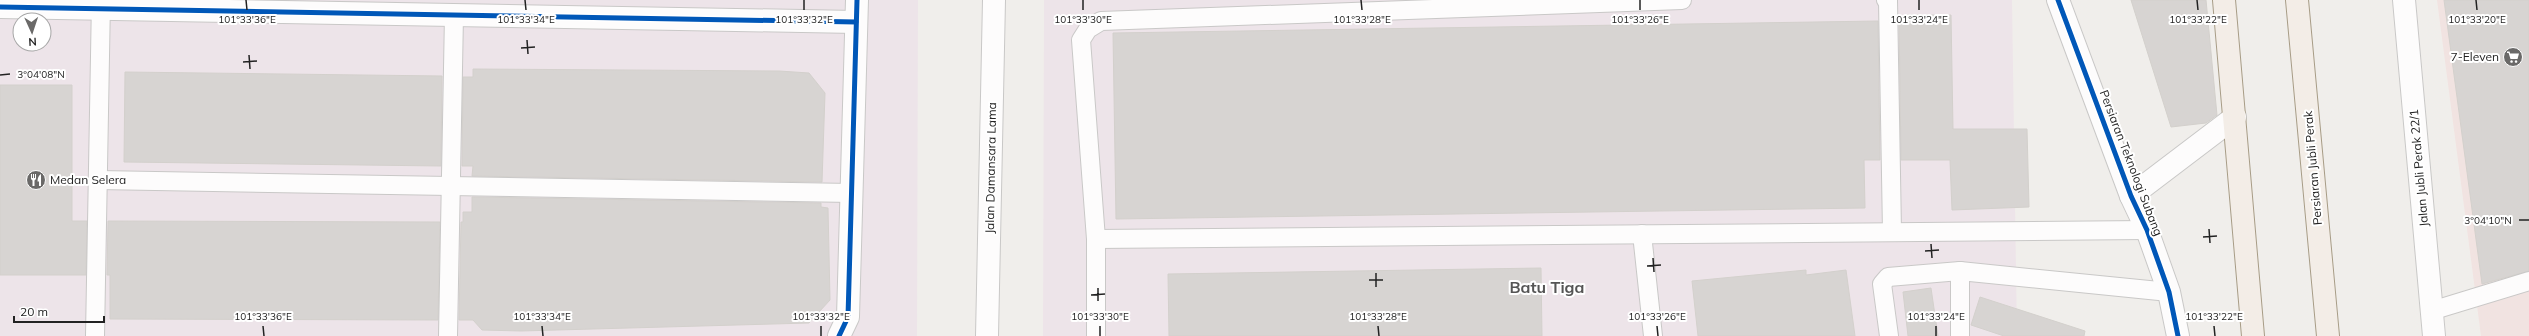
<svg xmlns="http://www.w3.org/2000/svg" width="2529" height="336" viewBox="0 0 2529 336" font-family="Mulish,sans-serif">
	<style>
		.commercial { fill: #f1e3e1 }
		.industrial { fill: #ede4e9; fill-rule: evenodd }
		.building { fill: #d7d4d2; stroke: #d3d0cc }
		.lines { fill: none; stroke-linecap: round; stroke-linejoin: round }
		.lane-casing { stroke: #c9c8c7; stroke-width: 20 }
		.street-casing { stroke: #c9c8c7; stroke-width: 24 }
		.primary-casing { stroke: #a79c86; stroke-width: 24 }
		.lane { stroke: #fdfcfc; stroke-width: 18 }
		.street { stroke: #fdfcfc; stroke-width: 22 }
		.primary { stroke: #f3ede7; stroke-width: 22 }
		.cycleway-casing { stroke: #fff; stroke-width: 8 }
		.cycleway { stroke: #0057b8; stroke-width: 5 }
		.ticks { fill: none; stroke: #222; stroke-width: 1.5 }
		.labels { text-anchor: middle; stroke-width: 4; stroke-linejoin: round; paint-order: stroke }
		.poi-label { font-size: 12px; fill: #222; stroke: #fff; text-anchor: end }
		.street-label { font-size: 12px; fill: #222; stroke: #fff }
		.district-label { font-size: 16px; font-weight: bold; fill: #555; stroke: #fff }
		.ticks-label { font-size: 10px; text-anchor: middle; fill: #222; stroke: #fff; stroke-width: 4; stroke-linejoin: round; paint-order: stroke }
	</style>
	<rect width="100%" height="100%" fill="#f0eeeb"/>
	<path class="commercial" d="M2437,0H2529V336H2481Z"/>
	<g class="industrial">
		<path d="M0,0H918L917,336H0ZM20,20H44V44H20Z"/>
		<path d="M1044,0H2012L2017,336H1043Z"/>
	</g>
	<g class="building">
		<path d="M2131,0H2206L2217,115L2206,123L2171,127Z"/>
		<path d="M2444,0H2529V271L2482,284Z"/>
		<path d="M1905,15H1951L1953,129H2027L2029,207L1952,210L1950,160H1901L1899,21H1905Z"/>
		<path d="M1878,21L1880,160H1864L1865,208L1116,219L1113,33Z"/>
		<path d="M473,69L779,71L809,73L825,93L822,182L472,176L473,166H462L463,77H473Z"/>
		<path d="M125,72L442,76L441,166L124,162Z"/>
		<path d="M0,85H72V221H87L86,275H0Z"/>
		<path d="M472,197L821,203V207L828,208L830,300L809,323L521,331L482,330L473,320H459L461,222H463V212H472Z"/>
		<path d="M108,221L440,222L438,320L110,319V275H107Z"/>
		<path d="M1541,268L1542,336H1169L1168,274Z"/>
		<path d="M1806,270V275L1846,270L1855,336H1698L1692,281Z"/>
		<path d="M1931,288L1938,336H1908L1903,292Z"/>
		<path d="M1980,297L2085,331L2084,336H2004L1971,325Z"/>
	</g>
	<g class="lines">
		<defs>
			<g id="lane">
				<path d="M1886,0L1888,1L1892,232"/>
				<path d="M98,180L852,193"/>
				<path d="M1642,234L1653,336"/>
				<path d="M1096,239L2147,230"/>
				<path d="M2431,311L2529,281"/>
				<path d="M95,336L101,0"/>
				<path d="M448,336L454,15"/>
				<path d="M1096,336V239L1081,40L1088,29L1101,21L1682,0"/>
				<path d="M1889,336L1882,284L1888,277L1960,271"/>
				<path d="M1960,336V271L2169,292"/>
			</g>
			<g id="street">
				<path d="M2058,0L2131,196L2147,230L2169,292L2178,336"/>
				<path d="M2404,0L2434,336"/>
				<path d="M0,7L856,22"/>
				<path d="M2131,196L2235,117"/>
				<path d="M839,336L848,317L857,0"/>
				<path d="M987,336L994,0"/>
			</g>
			<g id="primary">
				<path d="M2224,0L2253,336"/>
				<path d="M2297,0L2328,336"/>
			</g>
		</defs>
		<use href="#lane" class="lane-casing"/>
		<use href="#street" class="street-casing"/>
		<use href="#primary" class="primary-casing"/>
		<use href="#lane" class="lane"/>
		<use href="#street" class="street"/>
		<use href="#primary" class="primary"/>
		<defs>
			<g id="cycleway">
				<path d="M2058,0L2131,196L2147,230L2169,292L2178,336"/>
				<path d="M0,7L856,22"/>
				<path d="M839,336L848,317L857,0"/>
			</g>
		</defs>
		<use href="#cycleway" class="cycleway-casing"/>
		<use href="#cycleway" class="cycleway"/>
	</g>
	<path class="ticks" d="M246,0L247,10M525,0L526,10M804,0V10M1083,0V10M1361,0L1362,10M1640,0V10M1919,0V10M2197,0L2198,10M2476,0L2477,10M527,40L528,54M521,48L535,47M249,55L250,69M243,62L257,61M0,75L10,74M2519,220H2529M2209,229L2210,243M2203,237L2217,236M1931,244L1932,258M1925,251L1939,250M1653,258L1654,272M1647,266L1661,265M1376,273V287M1369,280H1383M1098,288V301M1091,295L1105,294M263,326L264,336M542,326L543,336M821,326V336M1100,326V336M1378,326L1379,336M1657,326L1658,336M1936,326V336M2214,326L2215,336"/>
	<defs>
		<symbol id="supermarket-disc" viewBox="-11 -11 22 22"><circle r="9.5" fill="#6a6968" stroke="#fff"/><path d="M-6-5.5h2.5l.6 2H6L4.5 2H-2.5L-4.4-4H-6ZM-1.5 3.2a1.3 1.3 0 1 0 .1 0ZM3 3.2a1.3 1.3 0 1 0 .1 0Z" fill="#fff"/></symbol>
		<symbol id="restaurant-disc" viewBox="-11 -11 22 22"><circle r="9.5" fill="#6a6968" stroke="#fff"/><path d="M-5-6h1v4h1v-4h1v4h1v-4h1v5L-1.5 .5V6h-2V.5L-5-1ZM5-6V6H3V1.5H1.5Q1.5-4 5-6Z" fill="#fff"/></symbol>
	</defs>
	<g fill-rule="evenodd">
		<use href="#supermarket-disc" x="2502" y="46" width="22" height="22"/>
		<use href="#restaurant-disc" x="25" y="169" width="22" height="22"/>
	</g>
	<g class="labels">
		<g class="poi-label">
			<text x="2499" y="61">7-Eleven</text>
			<text x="50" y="184" text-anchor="start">Medan Selera</text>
		</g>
		<g class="street-label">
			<text transform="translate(2131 163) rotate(69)" y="4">Persiaran Teknologi Subang</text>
			<text transform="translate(991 168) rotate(-89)" y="4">Jalan Damansara Lama</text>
			<text transform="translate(2313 168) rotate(-95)" y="4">Persiaran Jubli Perak</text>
			<text transform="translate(2419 168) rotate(-95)" y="4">Jalan Jubli Perak 22/1</text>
		</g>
		<g class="district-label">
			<text x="1547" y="293">Batu Tiga</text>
		</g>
	</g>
	<g class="ticks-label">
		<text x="247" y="23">101°33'36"E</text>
		<text x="526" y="23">101°33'34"E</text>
		<text x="804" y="23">101°33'32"E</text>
		<text x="1083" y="23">101°33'30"E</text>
		<text x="1362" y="23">101°33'28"E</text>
		<text x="1640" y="23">101°33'26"E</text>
		<text x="1919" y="23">101°33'24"E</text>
		<text x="2198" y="23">101°33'22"E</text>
		<text x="2477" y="23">101°33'20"E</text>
		<text x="41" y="78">3°04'08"N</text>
		<text x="2488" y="224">3°04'10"N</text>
		<text x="263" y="320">101°33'36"E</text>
		<text x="542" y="320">101°33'34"E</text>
		<text x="821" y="320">101°33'32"E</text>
		<text x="1100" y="320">101°33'30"E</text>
		<text x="1378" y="320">101°33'28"E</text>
		<text x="1657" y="320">101°33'26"E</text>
		<text x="1936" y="320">101°33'24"E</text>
		<text x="2214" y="320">101°33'22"E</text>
	</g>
	<g transform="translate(32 32) rotate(177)"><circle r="19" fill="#ffffff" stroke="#a7a7a7"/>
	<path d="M0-3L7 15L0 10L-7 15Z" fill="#6a6968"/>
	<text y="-6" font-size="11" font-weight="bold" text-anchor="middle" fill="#222222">N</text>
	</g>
	<path d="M14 316v6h90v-6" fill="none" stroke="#222222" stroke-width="2"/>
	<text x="20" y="316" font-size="12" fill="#222222" stroke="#ffffff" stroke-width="3" paint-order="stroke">20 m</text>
</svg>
